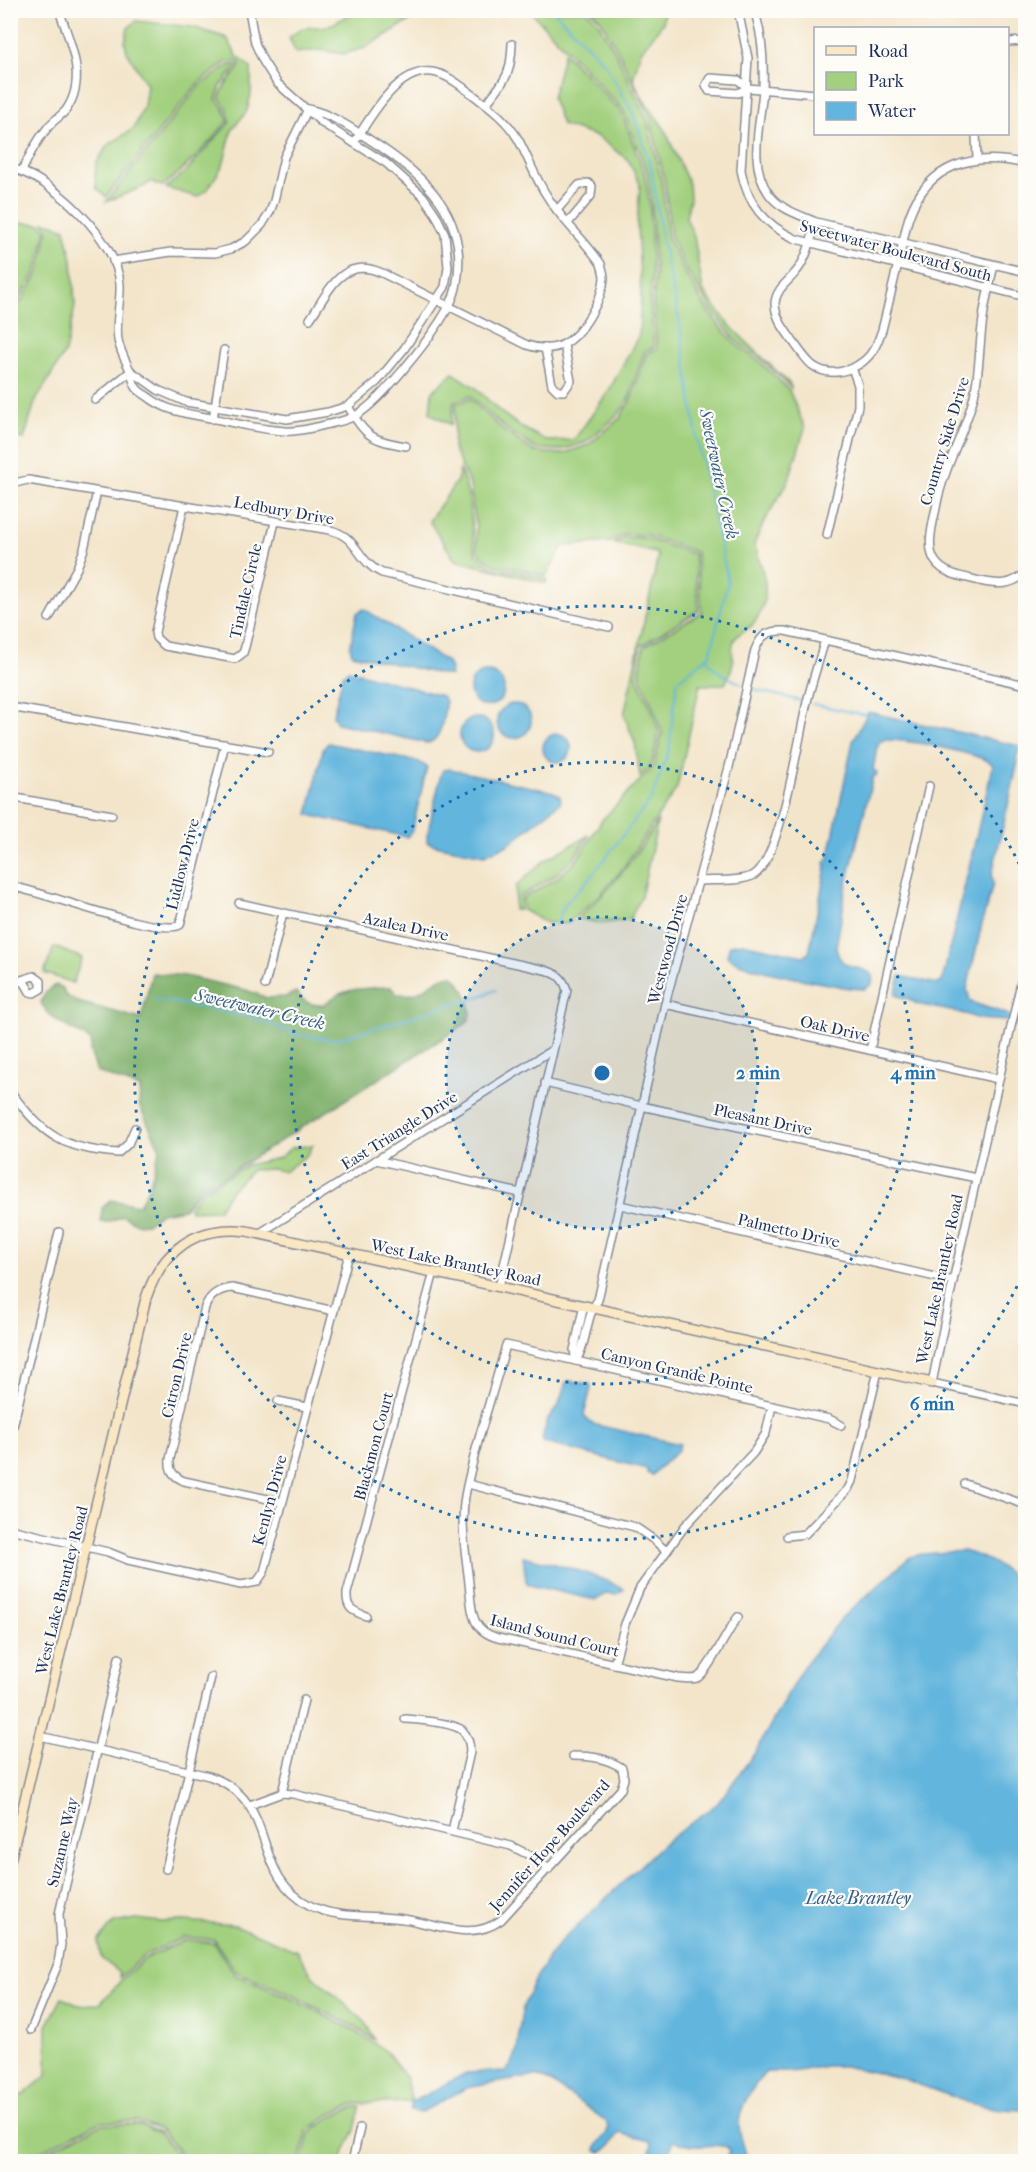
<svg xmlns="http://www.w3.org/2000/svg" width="1036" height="2172" viewBox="0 0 1036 2172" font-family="'IM FELL French Canon',serif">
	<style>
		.green { fill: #a2d07e; stroke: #5e806e; stroke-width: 1.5 }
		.forest { fill: #81b26d; stroke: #4e7066; stroke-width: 1.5 }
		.water { fill: #62b5dd; stroke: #3e729e; stroke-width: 1.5 }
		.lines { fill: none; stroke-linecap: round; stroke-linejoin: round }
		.stream { stroke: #62b5dd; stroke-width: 2 }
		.street-casing { stroke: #878a94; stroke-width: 10 }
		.secondary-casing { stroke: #878a94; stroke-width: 12 }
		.street { stroke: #fff; stroke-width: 7 }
		.secondary { stroke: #fae7c3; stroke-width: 9 }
		.ring { fill: none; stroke: #1f6fb2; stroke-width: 3; stroke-dasharray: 3 6 }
		.labels { text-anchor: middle; stroke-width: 4.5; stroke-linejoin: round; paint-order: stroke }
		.street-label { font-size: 16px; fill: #1b2f5e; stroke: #fdfcf7 }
		.water-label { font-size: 18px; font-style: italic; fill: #345e8a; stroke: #fdfcf7 }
		.centre { fill: #1f6fb2; stroke: #fdfcf7; stroke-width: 3 }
		.ring-label { font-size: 18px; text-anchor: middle; font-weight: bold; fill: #1f6fb2; stroke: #fdfcf7; stroke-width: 4.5; stroke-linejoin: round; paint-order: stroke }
	</style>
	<rect width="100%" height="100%" fill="#fdfcf7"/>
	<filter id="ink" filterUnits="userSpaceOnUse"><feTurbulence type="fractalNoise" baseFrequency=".0167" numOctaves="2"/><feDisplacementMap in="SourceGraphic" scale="12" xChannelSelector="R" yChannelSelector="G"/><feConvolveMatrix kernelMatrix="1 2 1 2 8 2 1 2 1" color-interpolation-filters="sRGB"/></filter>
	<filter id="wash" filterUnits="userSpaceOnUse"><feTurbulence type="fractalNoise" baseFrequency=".008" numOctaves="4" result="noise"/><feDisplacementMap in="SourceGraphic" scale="24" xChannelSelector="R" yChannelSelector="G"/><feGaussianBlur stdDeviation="1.35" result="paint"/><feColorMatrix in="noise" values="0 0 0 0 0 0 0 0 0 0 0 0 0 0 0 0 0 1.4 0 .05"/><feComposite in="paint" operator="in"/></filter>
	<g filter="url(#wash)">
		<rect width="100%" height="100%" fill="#f3e5ca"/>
		<g class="green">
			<path d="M358,10H434V11L414,18L365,48L343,54L321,50L296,53L289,38L302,28L329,26Z"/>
			<path d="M530,11H587L597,21L616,53L647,119L662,184L668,237L683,269L709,313L735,344L759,361L789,390L805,428L788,482L765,520L754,544C764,572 774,598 753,624C747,632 736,632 733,643C731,650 734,659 732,667C731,672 727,679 725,684L700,685L677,788L621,871L599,896L568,923H546L523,910V898L556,879L576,861L602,820L654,766L662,733L654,709L640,677L643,647L702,612L696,552L646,535L624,534L609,542L563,546L546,576L521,569L493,565L477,551L476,527L470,485L453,448L456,403L470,399L504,431L535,452L563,454L588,445L620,418L631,399L646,354L657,349L653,301L655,274L652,207L647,171L623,110Z"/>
			<path d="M591,11H664L663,23L641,51L633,79L642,98L664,128L689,184L690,199L686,217L694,237L703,291L731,327L790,384L791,388L761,359L737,342L712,311L685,267L671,236L665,183L650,117L618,51L600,19Z"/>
			<path d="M136,21L192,27L227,38L237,56L251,68V94L247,111L232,130L223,165L208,189L197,197L166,188L186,171L230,122L227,107L219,98L224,87L240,66L239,62H227L197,84L106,197L96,188L95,174L97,162L107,146L134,128L144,106L147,85L127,52L125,42L128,28Z"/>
			<path d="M564,52L621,112L644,172L650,208L652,274L650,301L654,347L644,352L629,398L618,415L586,442L562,450L536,449L506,429L470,396L454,401L451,425L430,413L432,392L453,373L475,387L498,410L521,427L547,441L574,440L608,392L639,335L641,296L637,225L640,184L628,160L598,137L562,125L552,98Z"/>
			<path d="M229,65H238L221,86L216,99L224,108L228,121C208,145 187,167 163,186L155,184L152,181L145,186L106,202L199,86Z"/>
			<path d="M11,222L41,224L46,232L36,272L11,312Z"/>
			<path d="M44,222L54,224L65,229L72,260L75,306L65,352L35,402L24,439L11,436V318L39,272L48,232Z"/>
			<path d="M460,470C472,497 471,524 475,553L492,568L521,572L547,579L546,583L455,560L429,521L457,481Z"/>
			<path d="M624,537L645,538L694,554L699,610L640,646L637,678L652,710L659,733L652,764L640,777L635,743L624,715L658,557L656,553L613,543Z"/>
			<path d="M658,821L641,897L630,919L601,924L578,918C613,888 633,859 658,821Z"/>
			<path d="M589,835L574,858L554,876L521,896L520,910H514L516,886L545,860Z"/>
			<path d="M54,947L82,958L73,983L44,973Z"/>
			<path d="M313,1145L308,1154L284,1172L273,1169L252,1170L231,1190L218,1210L191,1211L189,1208L202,1192L247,1165L279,1158L291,1148Z"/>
			<path d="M137,1919L160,1922L184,1921L235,1925L297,1951L311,1974L364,2021L375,2040L355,2027L287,1993L236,1972L214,1940L185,1937L145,1955L120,1977V1973L101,1958L98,1941L114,1923Z"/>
			<path d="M186,1940L214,1943L235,1975L286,1996L354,2030L387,2052L405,2076L412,2102L353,2104L329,2115L307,2132L299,2161H188L159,2129L137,2121L100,2122L30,2156L11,2153V2090L22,2096L47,2075V2026L62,1998L78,2005L100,2004L123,1978L146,1958Z"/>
			<path d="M354,2107H360L355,2130L340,2161H302L309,2134L330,2118Z"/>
			<path d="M137,2124L158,2132L184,2161H11V2156L30,2159L101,2125Z"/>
		</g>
		<path class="forest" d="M152,973L185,976L246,990L267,998L285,997L296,992C303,1003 312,1006 324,1005C341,987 367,988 391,987L397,994C402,994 408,995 412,994C428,990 435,977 452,975C463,984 470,999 471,1014L467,1023L225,1176L200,1190L184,1209L161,1213L148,1223L137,1224L123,1216L109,1222H101L102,1208L111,1200L139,1205L149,1186L160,1149L139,1105L140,1088L97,1072L90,1051L91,1041C73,1028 52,1023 41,1003C44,994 47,989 56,985L63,988L65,995L78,1002L141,1019Z"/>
		<g class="water">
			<path d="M364,609L447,662L451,668L450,675H444L352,654L350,647L357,613Z"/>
			<path d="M348,670L442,696L446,701C443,714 443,741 427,743L337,723L333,715L343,675Z"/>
			<circle cx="487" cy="689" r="17"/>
			<circle cx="514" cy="721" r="17"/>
			<path d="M868,712L1020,746L1016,759L1018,762L992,874L993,884L983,919L967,989L970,1001C980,1007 992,1008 1004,1013C1015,1017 1011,1020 1025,1019V1031H1022L1015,1023L1008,1021L979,1019L965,1014L917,1004L909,999L895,995L900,976L938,984L942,982L993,765C985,754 895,736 881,741L877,747L873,770L877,772L876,776H873L843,900V909L836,947C840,972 858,963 873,975L872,984L865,989L849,988C824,983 743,971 727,956L730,945L742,943L803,956L809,953L826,867L825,862L828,860L853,741Z"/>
			<circle cx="477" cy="735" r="17"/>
			<circle cx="557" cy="748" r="14"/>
			<path d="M328,743L419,762L427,767L412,831L407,837L308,815L323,749Z"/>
			<path d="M450,769L553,792L560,796L561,802L508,845L484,855L435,845L427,842V836L441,774L443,770Z"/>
			<path d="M569,1381L590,1384L591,1388L584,1415L592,1424L680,1444L678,1450L652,1475L647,1473V1469L545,1443L542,1439L548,1418L558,1407L566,1382Z"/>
			<path d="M963,1551C994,1560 1002,1567 1025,1587V2110L999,2109L969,2103L901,2078L844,2066H826L792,2072H766C754,2085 739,2106 739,2125C739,2137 746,2149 747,2162L725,2161L730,2151L727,2147C712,2143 707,2147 692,2146C686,2145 679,2142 673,2141L666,2161H647L652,2145L650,2141L619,2133L609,2147L601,2152L596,2150C597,2137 613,2138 606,2121L551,2082L536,2076L466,2088L420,2113L410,2111L412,2102L466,2073L506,2071C523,2055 516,2026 524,2005C533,1982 544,1962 559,1943L664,1843L718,1803L754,1754L803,1667L842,1618L910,1557L922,1554Z"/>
			<path d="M523,1556C557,1565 592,1572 624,1589L616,1595L607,1593L596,1600L533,1586L528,1584L526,1581Z"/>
		</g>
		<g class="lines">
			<g class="stream">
				<path d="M553,10L605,64L633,113L651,167L662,240L680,324L697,438L728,581L710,655L677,681L669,750L652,798L589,879L565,904L556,924"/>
				<path d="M707,657C711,670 731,679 742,684"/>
				<path d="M752,689L801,701"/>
				<path d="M812,704L865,715"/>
				<path d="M154,999L252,1017L298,1035L335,1040L459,1002L476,998L496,990"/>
			</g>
		</g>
	</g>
	<g filter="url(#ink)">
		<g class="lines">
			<defs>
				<g id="street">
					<path d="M738,10L748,58L741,170C747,204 765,225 796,239L1026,297"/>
					<path d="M754,10C763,35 764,62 763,89C761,122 747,164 769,194C779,209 800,215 816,222L1026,272"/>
					<path d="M1008,42L1026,41"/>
					<path d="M748,88L738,93L709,91L706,85L710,78L738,80L748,88L816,94"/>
					<path d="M486,104C505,80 511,76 512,44"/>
					<path d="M976,134L977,159"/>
					<path d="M10,168C52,177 117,240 120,284C121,303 115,321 118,340C120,351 125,360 130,370C132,375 133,383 136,387C138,391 144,394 147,396C168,413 191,414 216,419C239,424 262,430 285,431C295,432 307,429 317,427C328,424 342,422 353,417C370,409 391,384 403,370C419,351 451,312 456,288C471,217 425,175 370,140C350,127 331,114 308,109"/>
					<path d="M22,171C30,154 37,140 49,126C54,120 61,116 66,110C88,79 70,42 59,10"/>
					<path d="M557,210L579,185L588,183L592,186L591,196L568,223"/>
					<path d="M816,222C811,239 807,260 795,273C788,282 776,289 775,303C775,317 784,329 792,340C798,348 804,358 812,365C833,381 864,368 875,347C878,342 880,335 882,330C888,306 894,282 899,258C903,244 905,230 909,217C928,163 974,152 1026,164"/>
					<path d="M113,261L171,252L215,253L231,249L246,241L262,225L270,212L274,201L284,157L308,109"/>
					<path d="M994,265C990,283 985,301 983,319C979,345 980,370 974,396C965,433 944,466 937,503C934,520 925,546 935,561C944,575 965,577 980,581C998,585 1012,586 1026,572"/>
					<path d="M310,319C329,291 342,255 382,273L527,345C538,349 553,350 564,344C582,335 603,298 604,278C604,273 602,268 601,264C585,240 562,221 547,196C535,178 528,157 518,139C507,120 489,107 472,94C461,86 447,74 432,72C397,68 370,118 354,143"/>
					<path d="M545,348L552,385L558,391H564L571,381L564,345"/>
					<path d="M131,371L158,390L186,402L287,419L328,412L348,406L377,382L404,349L445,287L448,267L445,234L436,215L423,196L386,163L322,123L277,83L263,61L255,43L249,10"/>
					<path d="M95,400L131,371"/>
					<path d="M348,406C365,437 372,440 406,446"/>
					<path d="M213,419L224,350"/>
					<path d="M10,490L15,483L28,480L330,530C359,537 356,561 382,573L609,627"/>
					<path d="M184,506L155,632L156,638L165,646L235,659L243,653L245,647L275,522"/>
					<path d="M827,535L858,406V385L852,368"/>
					<path d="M49,618L77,568L84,549L97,492"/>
					<path d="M10,707L268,752"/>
					<path d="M10,797L112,815"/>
					<path d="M700,881C714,880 742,882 754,875C781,858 799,736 807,702C812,681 819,661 825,640"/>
					<path d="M10,886C42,891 159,937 180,925L225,744"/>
					<path d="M239,903L545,970C557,974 563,977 567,990L499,1287"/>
					<path d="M1026,961L953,1281L932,1383L1026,1404"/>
					<path d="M10,977L25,983L30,992L34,993L41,989V981L34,976L21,980"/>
					<path d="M265,985L283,913"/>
					<path d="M665,1004L998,1079"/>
					<path d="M870,1050L929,786"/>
					<path d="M545,1083L641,1106L976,1178"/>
					<path d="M10,1091C43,1135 62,1149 118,1153L128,1144L135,1128"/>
					<path d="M376,1160L520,1193"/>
					<path d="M620,1205L953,1281"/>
					<path d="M260,1233L552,1050"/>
					<path d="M584,1305L574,1350L576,1361C588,1342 585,1317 598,1300L665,1004L729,767L755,650C761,635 768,630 785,631L1026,685"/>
					<path d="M278,1401L307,1407"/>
					<path d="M10,1439L59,1232"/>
					<path d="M468,1484L635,1527L654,1540L666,1551"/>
					<path d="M965,1484L1026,1505"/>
					<path d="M282,1502L184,1481C173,1476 169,1471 170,1459L205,1307C210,1295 219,1289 232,1288L334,1311"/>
					<path d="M10,1529L108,1552L128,1560L241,1585L257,1582L264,1572L349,1254"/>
					<path d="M787,1536L805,1534L848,1489L852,1481L878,1371"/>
					<path d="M366,1616C353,1611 346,1609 347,1593L434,1272"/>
					<path d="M738,1617C728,1630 708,1672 697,1678C692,1680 684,1678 678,1678L498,1638C469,1630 472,1609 469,1583C466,1555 460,1524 465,1496C474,1447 493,1394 506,1345L829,1419L841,1425"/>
					<path d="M614,1664L625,1624L640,1588L685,1526L754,1452L766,1433L772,1406"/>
					<path d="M405,1719C419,1720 450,1722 462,1730C468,1736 470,1744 470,1752L452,1831"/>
					<path d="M40,1736L209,1776C282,1801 247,1874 311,1906C342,1921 380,1913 414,1921C444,1927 474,1940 501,1920L621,1789L624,1779L622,1768C607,1758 591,1756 573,1756"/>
					<path d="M282,1793L304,1700"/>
					<path d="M250,1805L282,1793L293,1794L511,1846L535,1858L549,1869"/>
					<path d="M166,1869L211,1677"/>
					<path d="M31,2030L58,1964L61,1944L59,1914L119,1658"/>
					<path d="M352,2162L360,2128"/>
					<path d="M859,2162H870"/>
				</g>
				<path id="secondary" d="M10,1861L146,1298C162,1250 196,1225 247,1231L932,1383"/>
			</defs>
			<use href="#street" class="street-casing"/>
			<use href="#secondary" class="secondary-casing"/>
			<use href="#street" class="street"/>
			<use href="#secondary" class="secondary"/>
		</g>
	</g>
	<circle cx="602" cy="1073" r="156" fill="#1f6fb2" fill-opacity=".12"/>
	<g class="ring">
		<circle cx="602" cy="1073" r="156"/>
		<circle cx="602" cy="1073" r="311"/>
		<path d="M1025 1270A467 467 0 1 1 1025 876"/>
	</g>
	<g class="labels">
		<g class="street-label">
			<text transform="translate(896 250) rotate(15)" y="6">Sweetwater Boulevard South</text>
			<text transform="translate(944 441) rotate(-73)" y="6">Country Side Drive</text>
			<text transform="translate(284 510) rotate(10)" y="6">Ledbury Drive</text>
			<text transform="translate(245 591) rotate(-77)" y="6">Tindale Circle</text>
			<text transform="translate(182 864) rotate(-76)" y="6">Ludlow Drive</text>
			<text transform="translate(406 926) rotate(12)" y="6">Azalea Drive</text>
			<text transform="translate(667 949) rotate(-75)" y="6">Westwood Drive</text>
			<text transform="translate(835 1028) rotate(13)" y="6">Oak Drive</text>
			<text transform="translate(763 1119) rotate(12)" y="6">Pleasant Drive</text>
			<text transform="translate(399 1130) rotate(-32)" y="6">East Triangle Drive</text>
			<text transform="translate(789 1230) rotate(13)" y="6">Palmetto Drive</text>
			<text transform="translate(456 1262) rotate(12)" y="6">West Lake Brantley Road</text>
			<text transform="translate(939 1279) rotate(-78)" y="6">West Lake Brantley Road</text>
			<text transform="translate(677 1370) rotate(13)" y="6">Canyon Grande Pointe</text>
			<text transform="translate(176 1375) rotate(-77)" y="6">Citron Drive</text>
			<text transform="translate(373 1446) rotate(-75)" y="6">Blackmon Court</text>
			<text transform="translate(269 1500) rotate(-75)" y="6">Kenlyn Drive</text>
			<text transform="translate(61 1590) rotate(-76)" y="6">West Lake Brantley Road</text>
			<text transform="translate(555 1635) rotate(14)" y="6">Island Sound Court</text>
			<text transform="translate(62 1842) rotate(-77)" y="6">Suzanne Way</text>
			<text transform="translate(549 1845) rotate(-48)" y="6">Jennifer Hope Boulevard</text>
		</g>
		<g class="water-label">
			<text transform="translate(719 474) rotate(78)" y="6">Sweetwater Creek</text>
			<text transform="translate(260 1009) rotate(13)" y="6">Sweetwater Creek</text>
			<text x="858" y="1904">Lake Brantley</text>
		</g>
	</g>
	<circle cx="602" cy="1073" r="9" class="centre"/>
	<g class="ring-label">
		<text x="758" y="1079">2 min</text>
		<text x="913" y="1079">4 min</text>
		<text x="932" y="1410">6 min</text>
	</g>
	<rect width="1036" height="2172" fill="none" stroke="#fdfcf7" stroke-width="36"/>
	<rect x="814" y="27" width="195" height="108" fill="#fdfcf7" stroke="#a3aaba" stroke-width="1.5"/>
	<rect x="826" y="46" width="30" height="9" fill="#fae7c3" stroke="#a3aaba" stroke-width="1.5"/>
	<text x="868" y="57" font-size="18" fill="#1b2f5e">Road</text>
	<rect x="826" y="72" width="30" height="18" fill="#a2d07e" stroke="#a3aaba" stroke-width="1.5"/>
	<text x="868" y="87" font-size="18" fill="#1b2f5e">Park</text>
	<rect x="826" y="102" width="30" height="18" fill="#62b5dd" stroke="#a3aaba" stroke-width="1.5"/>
	<text x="868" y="117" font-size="18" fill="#1b2f5e">Water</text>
</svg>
